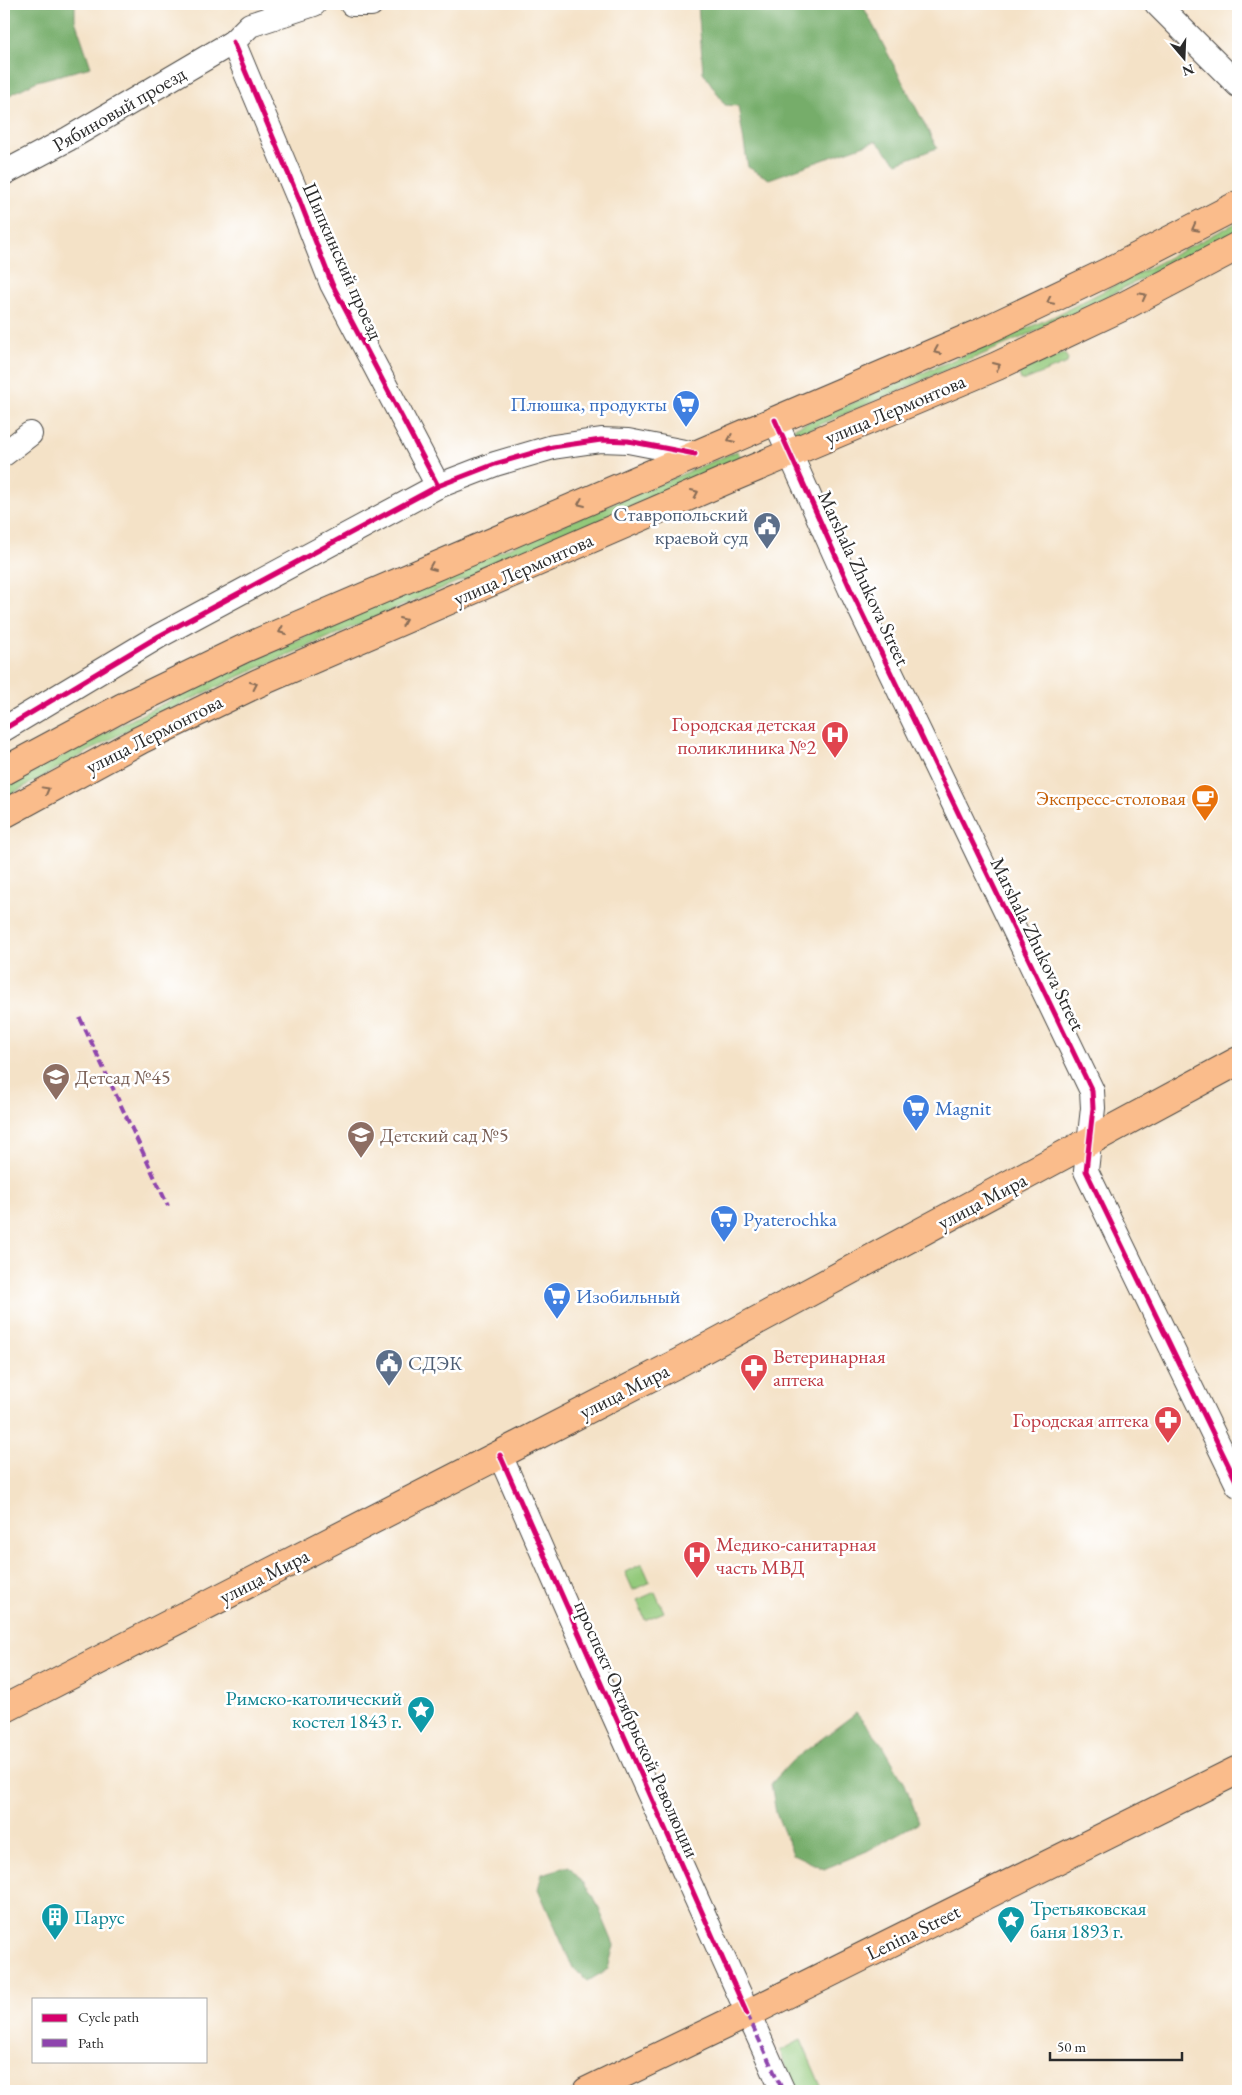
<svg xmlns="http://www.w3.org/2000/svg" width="1242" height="2095" viewBox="0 0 1242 2095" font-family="'EB Garamond',serif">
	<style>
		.green { fill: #93c97a; stroke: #5f7a52 }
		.forest { fill: #76ad6a; stroke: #506c4a }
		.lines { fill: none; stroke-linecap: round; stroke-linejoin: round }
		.minor-casing { stroke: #494642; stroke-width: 26 }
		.major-casing { stroke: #494642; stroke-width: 30 }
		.minor { stroke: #fff; stroke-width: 24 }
		.major { stroke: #fabc8b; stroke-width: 28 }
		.quiet { stroke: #8e44ad; stroke-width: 4; stroke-dasharray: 8 4; stroke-linecap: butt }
		.cycleway-casing { stroke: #fff; stroke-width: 8 }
		.cycleway { stroke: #d6006c; stroke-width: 5 }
		.oneway { stroke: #886c56 }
		.labels { text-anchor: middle; stroke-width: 5; stroke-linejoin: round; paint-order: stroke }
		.street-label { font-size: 20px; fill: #2b2b2b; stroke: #fff }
		.shop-label { font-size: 20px; fill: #366cbe; stroke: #fff; text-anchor: start }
		.service-label { font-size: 20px; fill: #4e5e75; stroke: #fff; text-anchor: end }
		.health-label { font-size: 20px; fill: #be3a42; stroke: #fff; text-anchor: end }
		.food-label { font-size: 20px; fill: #c56008; stroke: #fff; text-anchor: end }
		.education-label { font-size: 20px; fill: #785e54; stroke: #fff; text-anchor: start }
		.culture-label { font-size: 20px; fill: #0d838f; stroke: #fff; text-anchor: start }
	</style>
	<rect width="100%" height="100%" fill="#fff"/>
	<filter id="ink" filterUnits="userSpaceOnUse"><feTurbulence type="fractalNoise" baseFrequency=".02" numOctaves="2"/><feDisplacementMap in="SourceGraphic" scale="10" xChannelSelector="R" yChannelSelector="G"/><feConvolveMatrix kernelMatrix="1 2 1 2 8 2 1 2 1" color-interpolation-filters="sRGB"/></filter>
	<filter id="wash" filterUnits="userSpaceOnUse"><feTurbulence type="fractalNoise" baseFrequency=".0096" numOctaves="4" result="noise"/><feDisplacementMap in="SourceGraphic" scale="20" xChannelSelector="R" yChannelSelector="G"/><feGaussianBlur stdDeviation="1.12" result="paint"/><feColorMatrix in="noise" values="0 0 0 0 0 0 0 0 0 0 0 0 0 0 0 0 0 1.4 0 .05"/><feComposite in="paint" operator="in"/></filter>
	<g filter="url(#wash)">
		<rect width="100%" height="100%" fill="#f4e2c7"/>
		<g class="green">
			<path d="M1238,222V230L1055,323L796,435H793L791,431L794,428L1053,317Z"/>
			<path d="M1064,353L1068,359L1067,363L1025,380H1021L1019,374L1021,371Z"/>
			<path d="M737,451L741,457L740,460L253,670L133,727L4,798V788C238,655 490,557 737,451Z"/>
			<path d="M642,1564L650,1582L633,1590L625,1572Z"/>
			<path d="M655,1592L664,1612L645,1620L637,1600Z"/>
			<path d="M801,2040L823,2091H796L780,2051Z"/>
		</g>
		<g class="forest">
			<path d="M4,4H75V20L91,67L37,81L4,98Z"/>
			<path d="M698,4H862L937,148L897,163L876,141L769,179L748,167L738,106L725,105L703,72Z"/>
			<path d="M856,1713L882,1744L905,1784L919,1822L867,1851L824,1869L793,1854L776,1813L771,1784L792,1761Z"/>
			<path d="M569,1866L594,1897L614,1945L608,1969L588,1981L573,1968L538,1889L542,1874Z"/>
		</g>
	</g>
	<g filter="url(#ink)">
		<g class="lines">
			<defs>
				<g id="minor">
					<path d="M352,4H371"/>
					<path d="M1157,4L1238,85"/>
					<path d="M233,42L299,199L332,284L438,486"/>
					<path d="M4,173L68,139L233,42L250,25L314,4"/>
					<path d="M775,420L850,588L1092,1091L1093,1108L1086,1171L1238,1485"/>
					<path d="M4,454L30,434"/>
					<path d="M4,729L159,636L438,486L495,464L553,447L601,440L628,441L695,454"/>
					<path d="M500,1455L607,1700L783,2091"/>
				</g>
				<g id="major">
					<path d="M4,771L123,707L243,649L982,332L1108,272L1238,205"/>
					<path d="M4,814L140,740L258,683L724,481L997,366L1124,306L1238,246"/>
					<path d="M4,1709L680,1362L1238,1061"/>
					<path d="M587,2091L747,2014L1238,1770"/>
				</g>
			</defs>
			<use href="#minor" class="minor-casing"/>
			<use href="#major" class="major-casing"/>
			<use href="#minor" class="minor"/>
			<use href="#major" class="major"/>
			<g class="quiet">
				<path d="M80,1018L168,1206"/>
				<path d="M747,2014L783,2091"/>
			</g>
			<defs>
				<g id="cycleway">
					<path d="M233,42L299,199L332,284L438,486"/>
					<path d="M775,420L850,588L1092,1091L1093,1108L1086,1171L1238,1485"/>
					<path d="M4,729L159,636L438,486L495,464L553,447L601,440L628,441L695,454"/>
					<path d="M500,1455L747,2014"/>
				</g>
			</defs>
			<use href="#cycleway" class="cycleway-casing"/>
			<use href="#cycleway" class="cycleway"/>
		</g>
		<defs><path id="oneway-chevron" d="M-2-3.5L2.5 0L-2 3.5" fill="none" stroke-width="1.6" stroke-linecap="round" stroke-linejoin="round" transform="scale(1.25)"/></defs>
		<g class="oneway">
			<use href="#oneway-chevron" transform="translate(1195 228) rotate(152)"/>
			<use href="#oneway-chevron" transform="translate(1143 296) rotate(-28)"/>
			<use href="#oneway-chevron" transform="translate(1050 301) rotate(154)"/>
			<use href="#oneway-chevron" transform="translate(937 351) rotate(157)"/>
			<use href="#oneway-chevron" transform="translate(997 366) rotate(-24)"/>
			<use href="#oneway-chevron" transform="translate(731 439) rotate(157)"/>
			<use href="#oneway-chevron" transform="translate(695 493) rotate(-24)"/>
			<use href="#oneway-chevron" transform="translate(581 503) rotate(157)"/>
			<use href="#oneway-chevron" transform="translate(432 567) rotate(157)"/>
			<use href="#oneway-chevron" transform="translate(403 621) rotate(-23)"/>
			<use href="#oneway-chevron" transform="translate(282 631) rotate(156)"/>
			<use href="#oneway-chevron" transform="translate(254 685) rotate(-25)"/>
			<use href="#oneway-chevron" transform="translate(46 790) rotate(-29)"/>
		</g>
	</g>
	<defs>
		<symbol id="supermarket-pin" viewBox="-11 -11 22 30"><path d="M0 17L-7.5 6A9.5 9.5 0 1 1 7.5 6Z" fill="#3f7fe0" stroke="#fff"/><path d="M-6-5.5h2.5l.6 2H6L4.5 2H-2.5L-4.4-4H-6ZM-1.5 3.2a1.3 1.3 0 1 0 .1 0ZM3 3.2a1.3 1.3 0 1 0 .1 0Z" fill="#fff"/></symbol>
		<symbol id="civic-pin" viewBox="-11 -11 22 30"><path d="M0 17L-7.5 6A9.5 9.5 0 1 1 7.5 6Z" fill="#5c6f8a" stroke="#fff"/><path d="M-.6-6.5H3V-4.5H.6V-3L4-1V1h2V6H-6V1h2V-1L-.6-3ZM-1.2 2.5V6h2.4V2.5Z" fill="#fff"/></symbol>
		<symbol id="hospital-pin" viewBox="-11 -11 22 30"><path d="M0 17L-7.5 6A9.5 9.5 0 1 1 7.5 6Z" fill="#e0444e" stroke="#fff"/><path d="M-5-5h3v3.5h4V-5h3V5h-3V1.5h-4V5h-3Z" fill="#fff"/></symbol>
		<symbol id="cafe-pin" viewBox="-11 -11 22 30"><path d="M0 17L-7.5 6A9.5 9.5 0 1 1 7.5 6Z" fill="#e8710a" stroke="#fff"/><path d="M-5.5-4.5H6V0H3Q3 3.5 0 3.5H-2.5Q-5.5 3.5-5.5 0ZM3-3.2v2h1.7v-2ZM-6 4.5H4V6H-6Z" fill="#fff"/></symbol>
		<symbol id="school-pin" viewBox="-11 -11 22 30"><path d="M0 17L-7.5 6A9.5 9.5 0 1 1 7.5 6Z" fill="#8d6e63" stroke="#fff"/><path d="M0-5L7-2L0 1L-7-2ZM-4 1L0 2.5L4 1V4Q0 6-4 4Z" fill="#fff"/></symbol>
		<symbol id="pharmacy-pin" viewBox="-11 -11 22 30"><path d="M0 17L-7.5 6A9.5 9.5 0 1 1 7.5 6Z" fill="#e0444e" stroke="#fff"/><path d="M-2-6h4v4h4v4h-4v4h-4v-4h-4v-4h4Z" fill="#fff"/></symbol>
		<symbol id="sight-pin" viewBox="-11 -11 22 30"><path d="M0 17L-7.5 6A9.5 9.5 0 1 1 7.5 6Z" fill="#0f9aa8" stroke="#fff"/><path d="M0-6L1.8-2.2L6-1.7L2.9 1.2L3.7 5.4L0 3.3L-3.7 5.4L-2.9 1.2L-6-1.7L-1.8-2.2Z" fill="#fff"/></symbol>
		<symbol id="building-pin" viewBox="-11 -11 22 30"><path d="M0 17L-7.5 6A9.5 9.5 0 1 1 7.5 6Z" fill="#0f9aa8" stroke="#fff"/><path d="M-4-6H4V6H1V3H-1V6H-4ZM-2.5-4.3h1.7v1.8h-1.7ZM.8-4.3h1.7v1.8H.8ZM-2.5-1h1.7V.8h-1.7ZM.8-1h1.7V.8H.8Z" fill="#fff"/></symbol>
	</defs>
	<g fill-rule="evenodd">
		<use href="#supermarket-pin" x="670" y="388" width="32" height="43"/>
		<use href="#civic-pin" x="751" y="510" width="32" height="43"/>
		<use href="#hospital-pin" x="819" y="719" width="32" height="43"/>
		<use href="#cafe-pin" x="1189" y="782" width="32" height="43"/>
		<use href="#school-pin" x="40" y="1061" width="32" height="43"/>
		<use href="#supermarket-pin" x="900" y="1092" width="32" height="43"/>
		<use href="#school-pin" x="345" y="1119" width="32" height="43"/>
		<use href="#supermarket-pin" x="708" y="1203" width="32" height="43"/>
		<use href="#supermarket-pin" x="541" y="1280" width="32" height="43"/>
		<use href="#civic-pin" x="373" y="1347" width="32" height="43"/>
		<use href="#pharmacy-pin" x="738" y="1352" width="32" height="43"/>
		<use href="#pharmacy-pin" x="1152" y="1404" width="32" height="43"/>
		<use href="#hospital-pin" x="681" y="1539" width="32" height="43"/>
		<use href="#sight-pin" x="405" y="1694" width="32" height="43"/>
		<use href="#building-pin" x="39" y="1901" width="32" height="43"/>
		<use href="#sight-pin" x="995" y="1904" width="32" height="43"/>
	</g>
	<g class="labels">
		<g class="street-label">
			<text transform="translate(119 109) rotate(-30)" y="7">Рябиновый проезд</text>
			<text transform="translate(343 261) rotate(66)" y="7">Шипкинский проезд</text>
			<text transform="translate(895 409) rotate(-23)" y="7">улица Лермонтова</text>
			<text transform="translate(523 569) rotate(-24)" y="7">улица Лермонтова</text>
			<text transform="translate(864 578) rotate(65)" y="7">Marshala Zhukova Street</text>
			<text transform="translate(154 734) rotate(-27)" y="7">улица Лермонтова</text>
			<text transform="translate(1038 944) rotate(64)" y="7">Marshala Zhukova Street</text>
			<text transform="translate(982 1201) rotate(-28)" y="7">улица Мира</text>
			<text transform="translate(624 1391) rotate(-27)" y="7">улица Мира</text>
			<text transform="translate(264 1576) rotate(-27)" y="7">улица Мира</text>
			<text transform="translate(637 1729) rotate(66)" y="7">проспект Октябрьской Революции</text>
			<text transform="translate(913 1932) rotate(-26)" y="7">Lenina Street</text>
		</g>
		<g class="shop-label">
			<text x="667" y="411" text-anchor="end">Плюшка, продукты</text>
			<text x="935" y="1115">Magnit</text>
			<text x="743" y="1226">Pyaterochka</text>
			<text x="576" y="1303">Изобильный</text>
		</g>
		<g class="service-label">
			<text x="748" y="521">Ставропольский<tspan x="748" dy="23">краевой суд</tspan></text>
			<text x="408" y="1370" text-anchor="start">СДЭК</text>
		</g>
		<g class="health-label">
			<text x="816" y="731">Городская детская<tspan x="816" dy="23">поликлиника №2</tspan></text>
			<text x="773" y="1363" text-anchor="start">Ветеринарная<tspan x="773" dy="23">аптека</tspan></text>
			<text x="1149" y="1427">Городская аптека</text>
			<text x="716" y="1551" text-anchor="start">Медико-санитарная<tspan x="716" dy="23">часть МВД</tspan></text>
		</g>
		<g class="food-label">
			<text x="1186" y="805">Экспресс-столовая</text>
		</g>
		<g class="education-label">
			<text x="75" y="1084">Детсад №45</text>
			<text x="380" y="1142">Детский сад №5</text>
		</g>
		<g class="culture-label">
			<text x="402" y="1705" text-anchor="end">Римско-католический<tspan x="402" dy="23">костел 1843 г.</tspan></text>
			<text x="1030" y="1915">Третьяковская<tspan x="1030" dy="23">баня 1893 г.</tspan></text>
			<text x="74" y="1924">Парус</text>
		</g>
	</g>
	<rect width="1242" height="2095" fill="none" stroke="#fff" stroke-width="20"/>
	<rect x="32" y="1998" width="175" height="65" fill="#ffffff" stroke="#aaaaaa"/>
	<rect x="42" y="2014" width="25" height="8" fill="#d6006c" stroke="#aaaaaa"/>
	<text x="78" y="2022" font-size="15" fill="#2b2b2b">Cycle path</text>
	<rect x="42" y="2039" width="25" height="8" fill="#8e44ad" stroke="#aaaaaa"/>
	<text x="78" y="2048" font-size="15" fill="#2b2b2b">Path</text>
	<g transform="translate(1184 58) rotate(161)" stroke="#ffffff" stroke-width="4" paint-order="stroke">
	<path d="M0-4L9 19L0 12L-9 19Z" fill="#2b2b2b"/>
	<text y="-8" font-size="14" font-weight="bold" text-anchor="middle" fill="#2b2b2b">N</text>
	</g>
	<path d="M1050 2052v8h132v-8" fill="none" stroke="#2b2b2b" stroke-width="2.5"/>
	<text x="1057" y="2052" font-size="15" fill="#2b2b2b" stroke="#ffffff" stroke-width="4" paint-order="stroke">50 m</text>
</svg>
